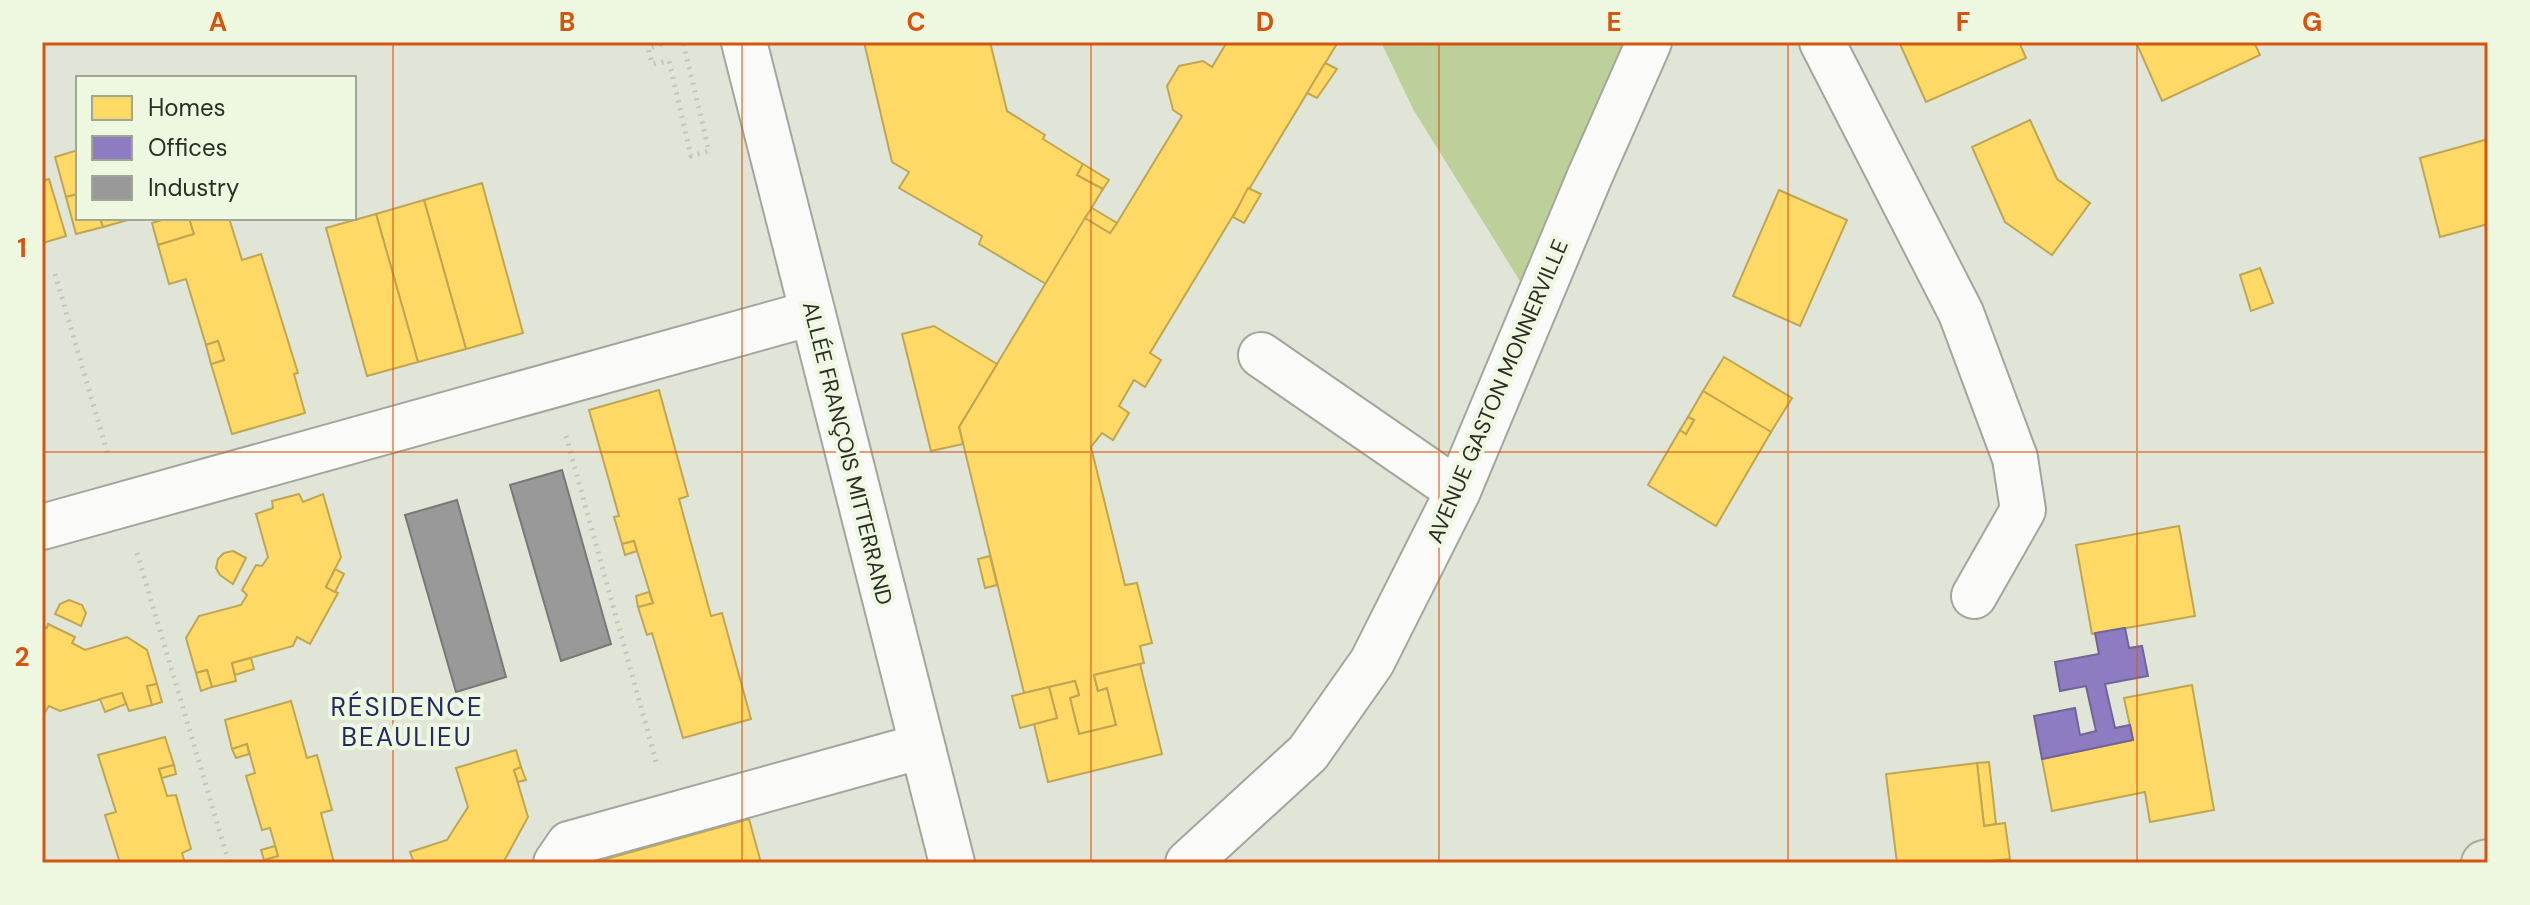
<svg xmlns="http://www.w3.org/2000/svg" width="2530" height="905" viewBox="0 0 2530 905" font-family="'DM Sans',sans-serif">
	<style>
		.forest { fill: #bed09a }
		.homes { fill: #ffd966; stroke: #bfa652; stroke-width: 2 }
		.offices { fill: #8e7cc3; stroke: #706594; stroke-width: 2 }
		.industry { fill: #999; stroke: #787976; stroke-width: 2 }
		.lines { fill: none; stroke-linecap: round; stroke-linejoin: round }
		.minor-casing { stroke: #a2a69d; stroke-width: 48 }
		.major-casing { stroke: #a4ac93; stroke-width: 48 }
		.path { stroke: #c4c5c0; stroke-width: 5; stroke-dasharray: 2 6; stroke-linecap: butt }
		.minor { stroke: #fafbf9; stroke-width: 44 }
		.major { stroke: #e6eadd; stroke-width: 44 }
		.grid { fill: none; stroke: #d5550e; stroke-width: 2; stroke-opacity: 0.55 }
		.labels { text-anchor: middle; stroke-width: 8; stroke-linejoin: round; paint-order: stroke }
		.street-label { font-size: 22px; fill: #2b2e25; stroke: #eef7e0 }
		.quarter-label { font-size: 26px; letter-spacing: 2px; fill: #232962; stroke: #eef7e0 }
		.neatline { fill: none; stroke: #d5550e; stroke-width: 3 }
		.grid-label { font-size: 26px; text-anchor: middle; font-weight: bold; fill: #d5550e }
	</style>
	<rect width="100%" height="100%" fill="#e0e5d8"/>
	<path class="forest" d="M1381,42H1640L1549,328L1413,109Z"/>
	<g class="homes">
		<path d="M864,42H990L1007,111L1045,135L1043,139L1083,164L1077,175L1103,189L1046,284L979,244L982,236L899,188L909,172L892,162Z"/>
		<path d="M1227,42H1338L1150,353L1161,360L1145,387L1134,380L1119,406L1129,413L1113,440L1102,433L1091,447L1125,585L1137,583L1152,643L1140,646L1144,663L1094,675L1098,691L1107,688L1116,725L1079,734L1070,698L1079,695L1075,681L1024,693L959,427L1085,218L1110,233L1117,223L1182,116L1173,110L1167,86L1179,66L1203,61L1212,67Z"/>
		<path d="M1899,42H2019L2026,58L1926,102Z"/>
		<path d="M2136,42H2254L2260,55L2162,101Z"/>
		<path d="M1325,63L1337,69L1317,98L1307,93Z"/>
		<path d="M2030,120L2057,179L2090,203L2052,255L2005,222L1972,147Z"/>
		<path d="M2488,139V224L2440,237L2420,158Z"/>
		<path d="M78,150V194L66,197L55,157Z"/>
		<path d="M1083,164L1109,180L1103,189L1077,175Z"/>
		<path d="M49,179L66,236L43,243L42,181Z"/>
		<path d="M482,183L523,333L466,349L424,200Z"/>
		<path d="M1248,188L1261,194L1244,223L1233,217Z"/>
		<path d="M1779,190L1847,220L1800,326L1733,296Z"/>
		<path d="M78,194V218H100L103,227L76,234L66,197Z"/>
		<path d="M424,200L466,349L418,362L376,214Z"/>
		<path d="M1092,208L1117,223L1110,233L1085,218Z"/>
		<path d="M376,214L418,362L367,376L326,228Z"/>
		<path d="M100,218H135L103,227Z"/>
		<path d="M168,218H189L194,234L158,245L152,223Z"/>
		<path d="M189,218H229L242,260L261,254L298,373L294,374L305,413L232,434L211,364L224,360L218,341L206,345L186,279L169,284L158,245L194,234Z"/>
		<path d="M2260,268L2273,303L2251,311L2240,275Z"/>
		<path d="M934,326L997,364L959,427L963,444L931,451L902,334Z"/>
		<path d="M218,341L224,360L211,364L206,345Z"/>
		<path d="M1724,357L1792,398L1771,432L1703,391Z"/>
		<path d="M659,390L688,496L679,499L711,616L722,613L751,719L683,738L652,633L647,635L638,607L653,603L634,541L622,544L614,517L619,516L589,410Z"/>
		<path d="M1703,391L1771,432L1716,526L1648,485L1680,430L1686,434L1694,420L1688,417Z"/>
		<path d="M1688,417L1694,420L1686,434L1680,430Z"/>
		<path d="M299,494L303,502L323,494L341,557L326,587L338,593L310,644L297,637L293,646L232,663L236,681L212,687L207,670L196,673L186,638L199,616L241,605L247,595L242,590L256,565L262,566L268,557L256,514L273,508L272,501Z"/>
		<path d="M2179,526L2195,616L2092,634L2076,545Z"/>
		<path d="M634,541L637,551L625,555L622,544Z"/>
		<path d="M233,551L246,558L233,584L220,575L216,568L218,559L224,553Z"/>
		<path d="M990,556L997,585L985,588L978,559Z"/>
		<path d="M335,569L344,574L335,592L326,587Z"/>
		<path d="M649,592L653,603L638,607L636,596Z"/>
		<path d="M69,600L82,605L86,613L81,626L55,614L60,604Z"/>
		<path d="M48,624L75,637L72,643L85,650L127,637L147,650L157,684L147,686L152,705L129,711L122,693L60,711L49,706L42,716V626L47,628Z"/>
		<path d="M251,658L254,669L235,675L232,663Z"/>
		<path d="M1140,664L1162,754L1048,782L1034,724L1057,718L1049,687L1075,681L1079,695L1070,698L1079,734L1116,725L1107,688L1098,691L1094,675Z"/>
		<path d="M207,670L212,687L201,691L196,673Z"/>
		<path d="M157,684L162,702L152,705L147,686Z"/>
		<path d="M2192,685L2214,810L2150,822L2145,792L2052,811L2042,759L2133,740L2124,698Z"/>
		<path d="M1049,687L1057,718L1020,728L1012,696Z"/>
		<path d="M122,693L126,704L105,712L100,699Z"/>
		<path d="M291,701L307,758L317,755L332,810L321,813L334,863H265L264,860L278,856L270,828L262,830L246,776L255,773L247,744L232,749L225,720Z"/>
		<path d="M165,737L174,765L159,769L167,796L176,795L191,849L182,853L185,863H120L105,815L116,812L98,755Z"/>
		<path d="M247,744L249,754L236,758L232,749Z"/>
		<path d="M516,750L521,767L514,770L528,817L503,863H414L410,852L447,840L468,807L456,768Z"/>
		<path d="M1989,762L1996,824L1984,826L1977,763Z"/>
		<path d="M1977,763L1984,826L2005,823L2010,859L1970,863H1897L1886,774Z"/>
		<path d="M174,765L176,774L162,778L159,769Z"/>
		<path d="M521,767L526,780L518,782L514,770Z"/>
		<path d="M749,819L761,863H592Z"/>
		<path d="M275,846L278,856L264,860L261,850Z"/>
	</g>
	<path class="offices" d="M2125,628L2129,648L2142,646L2148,676L2105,684L2115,728L2130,725L2133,740L2042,759L2034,716L2075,708L2080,735L2096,731L2086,686L2060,691L2055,662L2099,654L2095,633Z"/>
	<g class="industry">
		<path d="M562,470L611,644L561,661L510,485Z"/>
		<path d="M457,500L506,677L456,692L405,515Z"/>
	</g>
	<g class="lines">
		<defs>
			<g id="minor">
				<path d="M744,42L952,863"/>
				<path d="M1822,42L1961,313L2015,458L2023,510L1974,596"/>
				<path d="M1261,355L1458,491"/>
				<path d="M42,527L812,313"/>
				<path d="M556,863L569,844L922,746"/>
				<path d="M1188,863L1308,753L1372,662L1458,491L1589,178L1649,42"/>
			</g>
			<path id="major" d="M2484,863L2488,862"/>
		</defs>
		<use href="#minor" class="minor-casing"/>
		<use href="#major" class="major-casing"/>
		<g class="path">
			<path d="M669,42L648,48L652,64L669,61L691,156L709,151L683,42"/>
			<path d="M55,274L108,455"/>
			<path d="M566,436L657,765"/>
			<path d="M137,553L229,863"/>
		</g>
		<use href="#minor" class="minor"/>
		<use href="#major" class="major"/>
	</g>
	<path class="grid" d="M393,42V863M742,42V863M1091,42V863M1439,42V863M1788,42V863M2137,42V863M42,452H2488"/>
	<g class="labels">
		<g class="street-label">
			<text transform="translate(1497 391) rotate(-67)" y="8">AVENUE GASTON MONNERVILLE</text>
			<text transform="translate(848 453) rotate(76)" y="8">ALLÉE FRANÇOIS MITTERRAND</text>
		</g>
		<g class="quarter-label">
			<text x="407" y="716">RÉSIDENCE<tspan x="407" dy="30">BEAULIEU</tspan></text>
		</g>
	</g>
	<rect width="2530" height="905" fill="none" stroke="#eef7e0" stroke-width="88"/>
	<rect x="76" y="76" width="280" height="144" fill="#eef7e0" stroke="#a0a795" stroke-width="2"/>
	<rect x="92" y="96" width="40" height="24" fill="#ffd966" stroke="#a0a795" stroke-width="2"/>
	<text x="148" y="116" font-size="24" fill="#2b2e25">Homes</text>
	<rect x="92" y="136" width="40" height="24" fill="#8e7cc3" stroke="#a0a795" stroke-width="2"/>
	<text x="148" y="156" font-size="24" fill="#2b2e25">Offices</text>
	<rect x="92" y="176" width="40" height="24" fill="#999999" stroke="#a0a795" stroke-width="2"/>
	<text x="148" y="196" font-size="24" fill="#2b2e25">Industry</text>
	<rect x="44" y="44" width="2442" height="817" class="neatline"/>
	<g class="grid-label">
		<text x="218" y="31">A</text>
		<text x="567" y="31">B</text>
		<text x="916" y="31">C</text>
		<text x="1265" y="31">D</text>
		<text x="1614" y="31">E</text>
		<text x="1963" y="31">F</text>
		<text x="2312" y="31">G</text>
		<text x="22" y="257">1</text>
		<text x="22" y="666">2</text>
	</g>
</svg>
